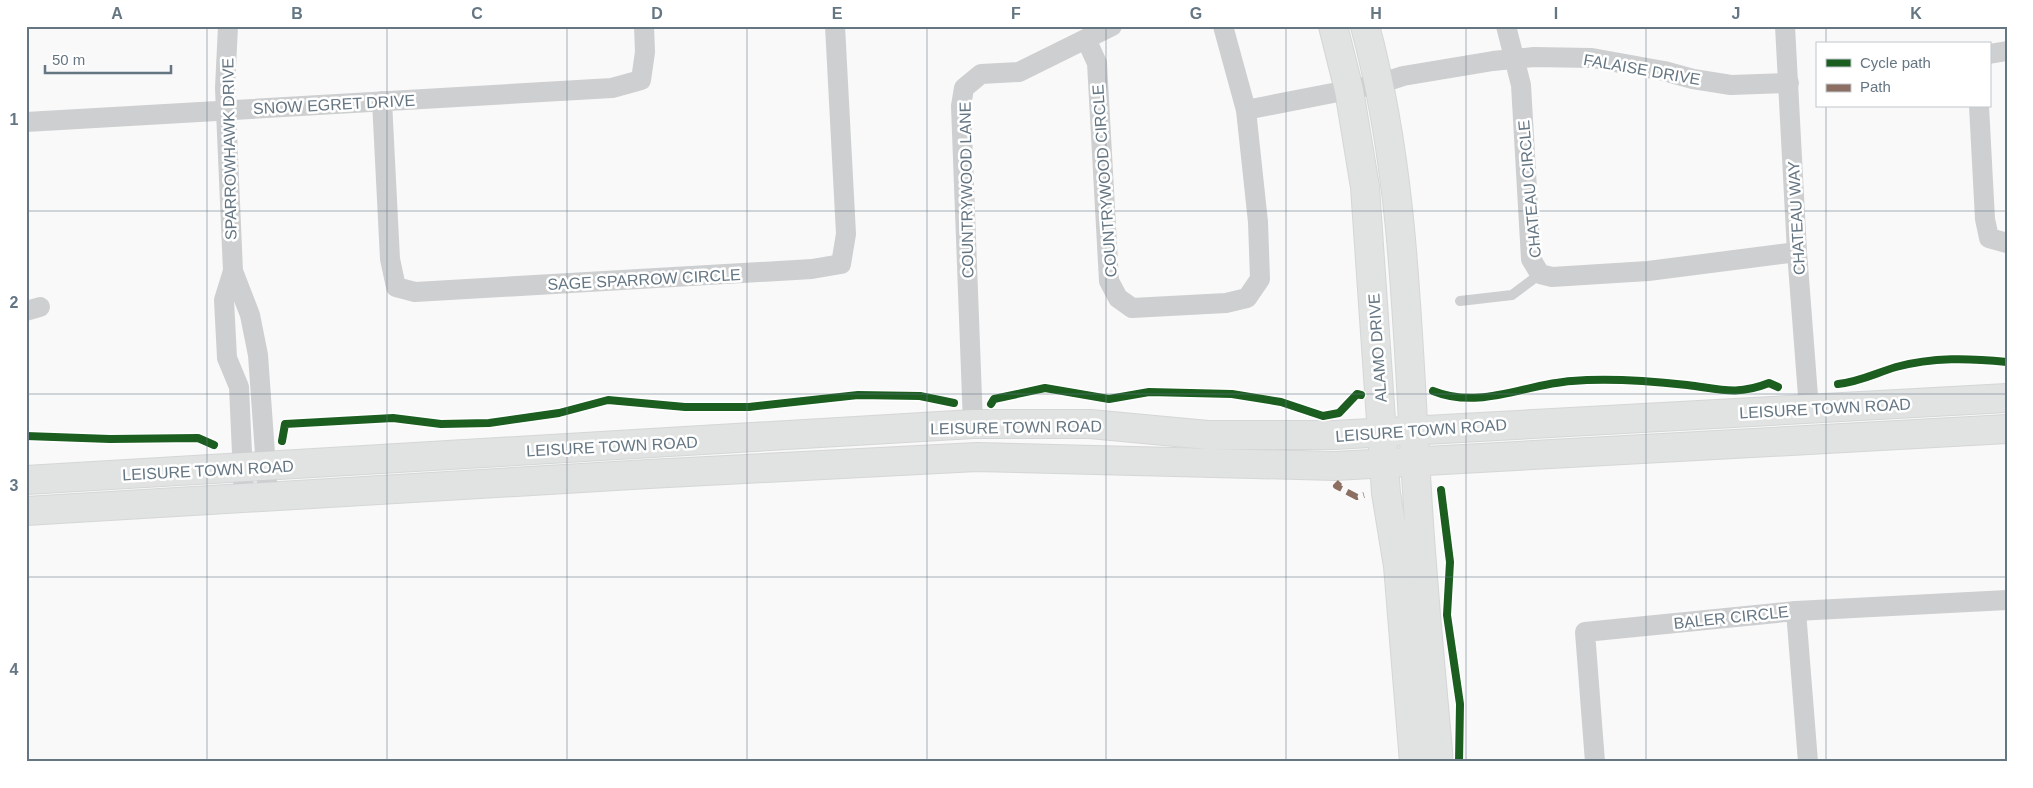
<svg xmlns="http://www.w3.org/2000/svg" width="2033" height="788" viewBox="0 0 2033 788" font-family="Arial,sans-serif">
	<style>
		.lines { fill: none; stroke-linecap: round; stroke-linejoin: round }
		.secondary-casing { stroke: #d5d6d7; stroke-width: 30 }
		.service { stroke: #cecfd0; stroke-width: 10 }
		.minor { stroke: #cecfd0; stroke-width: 20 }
		.secondary { stroke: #e1e2e2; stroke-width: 28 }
		.quiet { stroke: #8d6e63; stroke-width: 6; stroke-dasharray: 12 6; stroke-linecap: butt }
		.cycleway-casing { stroke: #fff; stroke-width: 11 }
		.cycleway { stroke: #1b5e20; stroke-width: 8 }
		.grid { fill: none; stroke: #657683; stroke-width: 1; stroke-opacity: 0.55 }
		.labels { text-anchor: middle; stroke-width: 5; stroke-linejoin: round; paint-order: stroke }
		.street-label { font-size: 16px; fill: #657683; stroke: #fff }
		.neatline { fill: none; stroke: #657683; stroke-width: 2 }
		.grid-label { font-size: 16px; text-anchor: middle; font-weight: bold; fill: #657683 }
	</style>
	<rect width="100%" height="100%" fill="#f9f9f9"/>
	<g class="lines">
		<defs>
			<g id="secondary">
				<path d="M1333,26L1349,90L1365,187L1386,493L1398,566L1414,762"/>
				<path d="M1365,26C1406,177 1407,336 1417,491C1422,581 1431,671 1439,762"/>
				<path d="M26,480L973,424H1090L1208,435H1334L2007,398"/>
				<path d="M26,511L649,474L977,457L1335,466L2007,429"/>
			</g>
		</defs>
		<use href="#secondary" class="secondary-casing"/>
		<path class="service" d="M1460,301L1512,295L1540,274"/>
		<g class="minor">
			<path d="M228,26L225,88L233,271L250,315L258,355L268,496"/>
			<path d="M1506,26L1521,85L1531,259L1540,274L1552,277L1648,271L1797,252"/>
			<path d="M1785,26L1797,252L1809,409"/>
			<path d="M1086,39L1097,63L1109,281L1118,298L1132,308L1226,303L1247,298L1260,279L1258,222L1246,110L1223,26"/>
			<path d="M1989,54L2007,51"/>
			<path d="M382,101L390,259L396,287L415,292L812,269L841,264L846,234L835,26"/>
			<path d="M1979,106L1985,219L1989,238L2007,243"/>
			<path d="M1246,110L1379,84L1403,76L1493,61L1534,57L1592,58L1664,71L1693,79L1731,85L1789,83"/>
			<path d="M26,122L612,88L641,80L645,52L644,26"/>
			<path d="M233,271L224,300L227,358L239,387L244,497"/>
			<path d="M26,311L40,307"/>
			<path d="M973,424L961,106L964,88L981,74L1019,72L1112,26"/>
			<path d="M1796,611L1808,762"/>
			<path d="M1595,762L1585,632L1796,611L2007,600"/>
		</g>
		<use href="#secondary" class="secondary"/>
		<path class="quiet" d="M1340,482L1336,486L1357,497L1364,495"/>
		<defs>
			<g id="cycleway">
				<path d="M1838,384C1859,382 1876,373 1896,367C1933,357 1969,358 2007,362"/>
				<path d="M1433,391C1480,410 1525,384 1572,381C1610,378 1650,381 1687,385C1720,389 1736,396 1769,383L1778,387"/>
				<path d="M991,404L994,399L1045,388L1109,399L1149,392L1232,394L1281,402L1323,416L1339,413L1357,394L1361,395"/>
				<path d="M26,436L110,439L198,438L214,445"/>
				<path d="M282,441L285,424L393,418L441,424L489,423L559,413L608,400L685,407H749L858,395L920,396L954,403"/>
				<path d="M1441,490L1450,562L1447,615L1460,704L1459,762"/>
			</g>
		</defs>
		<use href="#cycleway" class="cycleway-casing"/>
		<use href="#cycleway" class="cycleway"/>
	</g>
	<path class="grid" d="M207,26V762M387,26V762M567,26V762M747,26V762M927,26V762M1106,26V762M1286,26V762M1466,26V762M1646,26V762M1826,26V44M1826,106V762M26,211H2007M26,394H2007M26,577H2007"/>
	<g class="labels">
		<g class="street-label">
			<text transform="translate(1642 69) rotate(10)" y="6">FALAISE DRIVE</text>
			<text transform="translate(334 104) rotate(-3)" y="6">SNOW EGRET DRIVE</text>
			<text transform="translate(229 149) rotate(-91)" y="6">SPARROWHAWK DRIVE</text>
			<text transform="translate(1104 181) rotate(-94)" y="6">COUNTRYWOOD CIRCLE</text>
			<text transform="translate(1529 189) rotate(-95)" y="6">CHATEAU CIRCLE</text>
			<text transform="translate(966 190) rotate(-91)" y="6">COUNTRYWOOD LANE</text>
			<text transform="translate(1796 218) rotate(-93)" y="6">CHATEAU WAY</text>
			<text transform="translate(644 279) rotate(-3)" y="6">SAGE SPARROW CIRCLE</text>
			<text transform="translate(1377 348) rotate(-94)" y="6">ALAMO DRIVE</text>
			<text transform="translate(1825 408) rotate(-3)" y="6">LEISURE TOWN ROAD</text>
			<text transform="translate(1016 427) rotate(-1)" y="6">LEISURE TOWN ROAD</text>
			<text transform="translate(1421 430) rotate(-4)" y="6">LEISURE TOWN ROAD</text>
			<text transform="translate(612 446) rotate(-3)" y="6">LEISURE TOWN ROAD</text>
			<text transform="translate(208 470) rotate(-3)" y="6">LEISURE TOWN ROAD</text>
			<text transform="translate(1731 617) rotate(-6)" y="6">BALER CIRCLE</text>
		</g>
	</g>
	<rect width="2033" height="788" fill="none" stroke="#ffffff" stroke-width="55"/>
	<rect x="1816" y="42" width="175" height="65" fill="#ffffff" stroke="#c1c8cd"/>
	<rect x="1826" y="59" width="25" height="8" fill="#1b5e20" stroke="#c1c8cd"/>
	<text x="1860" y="68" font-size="15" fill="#657683">Cycle path</text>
	<rect x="1826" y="84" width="25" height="8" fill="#8d6e63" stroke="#c1c8cd"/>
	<text x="1860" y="92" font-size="15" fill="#657683">Path</text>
	<path d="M45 65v8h126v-8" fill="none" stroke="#657683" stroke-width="2.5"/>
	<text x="52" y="65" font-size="15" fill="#657683" stroke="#ffffff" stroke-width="4" paint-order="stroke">50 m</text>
	<rect x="28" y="28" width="1978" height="732" class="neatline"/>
	<g class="grid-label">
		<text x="117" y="19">A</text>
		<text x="297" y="19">B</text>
		<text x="477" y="19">C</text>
		<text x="657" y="19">D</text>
		<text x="837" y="19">E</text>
		<text x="1016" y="19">F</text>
		<text x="1196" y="19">G</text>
		<text x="1376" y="19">H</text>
		<text x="1556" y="19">I</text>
		<text x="1736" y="19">J</text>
		<text x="1916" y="19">K</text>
		<text x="14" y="125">1</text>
		<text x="14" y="308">2</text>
		<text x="14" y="491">3</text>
		<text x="14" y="675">4</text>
	</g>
</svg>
